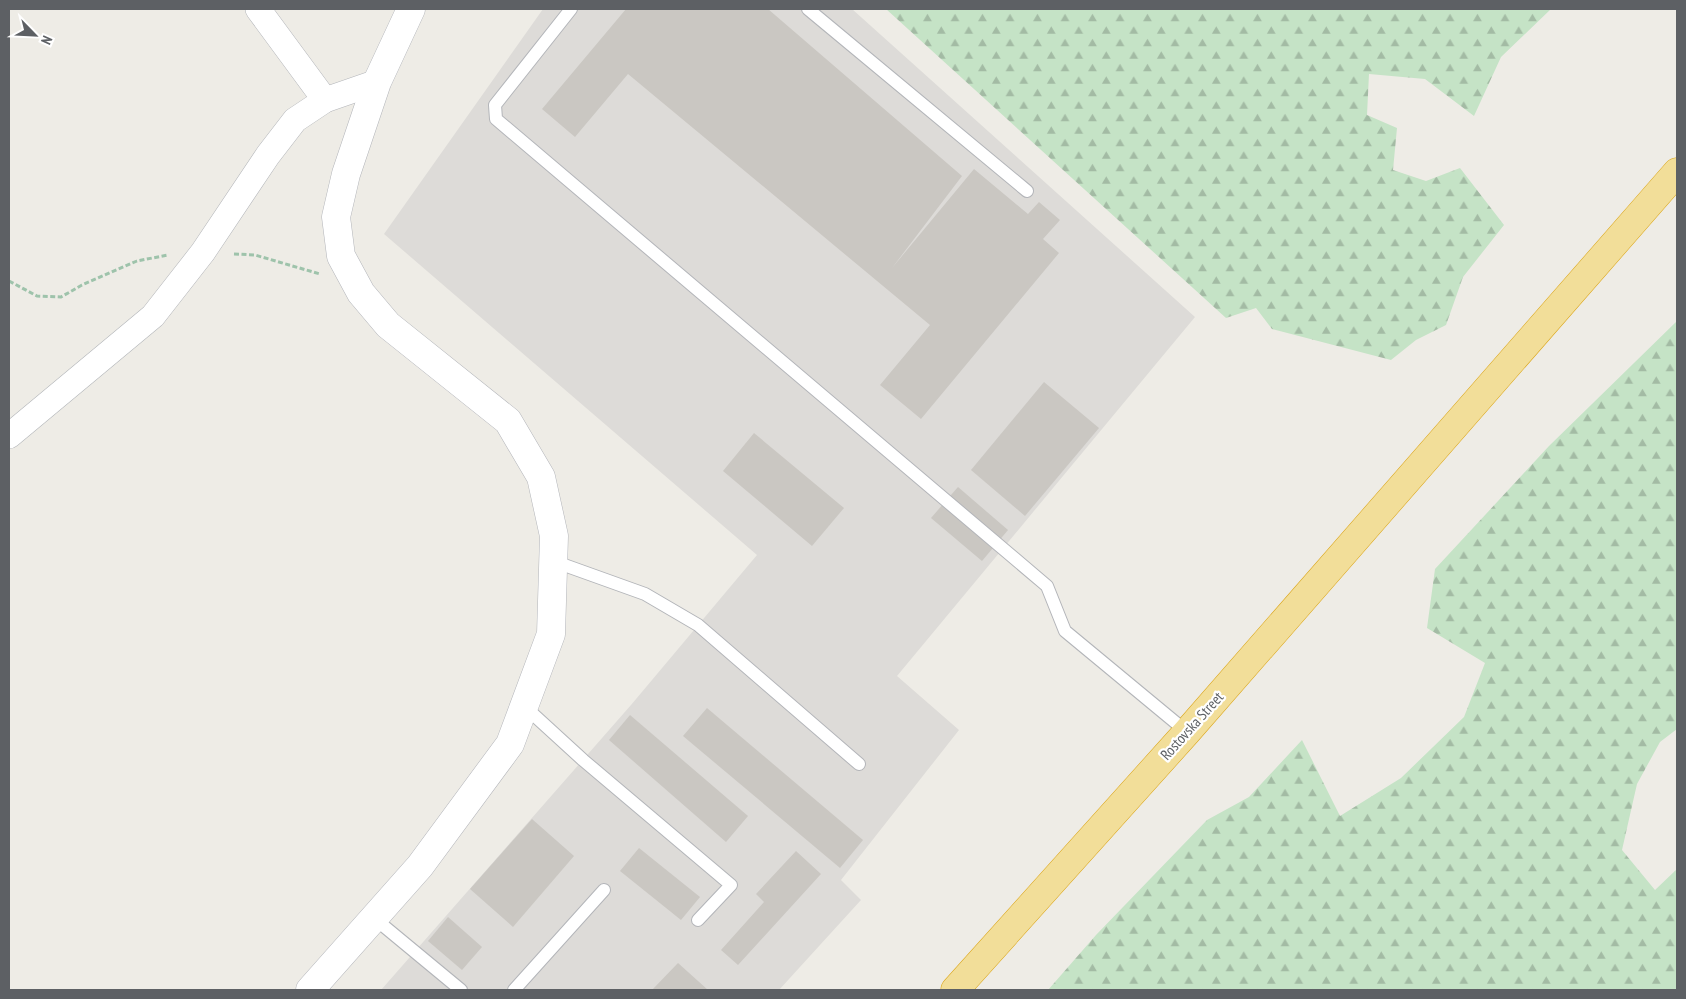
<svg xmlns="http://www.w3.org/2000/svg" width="1686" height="999" viewBox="0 0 1686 999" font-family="'PT Sans Narrow',sans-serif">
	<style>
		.industrial { fill: #dddbd8 }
		.forest { fill: url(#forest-firs) }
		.building { fill: #cac7c2 }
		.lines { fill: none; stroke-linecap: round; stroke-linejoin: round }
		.lane-casing { stroke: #b3b5b9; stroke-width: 14 }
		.street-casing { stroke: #b3b5b9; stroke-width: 26 }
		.secondary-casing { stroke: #b2b4b9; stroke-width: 29 }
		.highway-casing { stroke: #dba518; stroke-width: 29 }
		.path { stroke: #9ec3ab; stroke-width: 3; stroke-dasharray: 5 2.5; stroke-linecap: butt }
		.lane { stroke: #fff; stroke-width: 12 }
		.street { stroke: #fff; stroke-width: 25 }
		.secondary { stroke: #fff; stroke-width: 28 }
		.highway { stroke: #f2de99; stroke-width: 28 }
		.labels { text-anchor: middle; stroke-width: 4.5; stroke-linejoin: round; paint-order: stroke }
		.street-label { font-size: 15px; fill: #5d6064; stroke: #fff }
	</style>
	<defs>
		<pattern id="forest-firs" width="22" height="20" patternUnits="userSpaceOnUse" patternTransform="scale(1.25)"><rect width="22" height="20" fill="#c5e3c6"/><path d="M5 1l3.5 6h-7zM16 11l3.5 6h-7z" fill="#a3bba4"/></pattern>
	</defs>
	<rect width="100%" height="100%" fill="#eeece6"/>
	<path class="industrial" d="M543,9H852L1195,317L897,676L959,730L841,880L861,900L779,990H381L631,705L757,555L384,234Z"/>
	<g class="forest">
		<path d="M886,9H1551L1501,57L1474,116L1425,79L1369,74L1367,115L1397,128L1393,170L1426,181L1460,168L1504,225L1463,277L1446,325L1416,340L1391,360L1272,329L1256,308L1226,318Z"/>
		<path d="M1677,321V729L1660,742L1637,784L1622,850L1655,890L1677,869V990H1048L1096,935L1207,820L1249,797L1302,740L1340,816L1401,778L1464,717L1485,663L1427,628L1435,569L1549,446Z"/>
	</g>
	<g class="building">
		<path d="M626,9H768L962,176L892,268L974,169L1028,214L1039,202L1060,220L1043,239L1059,253L921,419L880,385L930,325L628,74L575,137L542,109Z"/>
		<path d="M1044,382L1099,428L1025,516L971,470Z"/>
		<path d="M754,433L844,508L812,546L723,471Z"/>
		<path d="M958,487L1008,530L982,561L931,518Z"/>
		<path d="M707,708L863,840L840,868L683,736Z"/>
		<path d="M630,715L748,816L726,842L609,740Z"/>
		<path d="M532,819L574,856L513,927L470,889Z"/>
		<path d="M639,848L700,897L681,920L620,871Z"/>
		<path d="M796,851L821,874L738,965L721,950L764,902L756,894Z"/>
		<path d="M448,917L482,947L462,970L428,941Z"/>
		<path d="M678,963L708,990H652Z"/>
	</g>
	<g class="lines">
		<defs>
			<g id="lane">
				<path d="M571,9L495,105L496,119L1047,586L1065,631L1187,732"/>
				<path d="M808,9L1027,191"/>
				<path d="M553,561L645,594L698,625L859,764"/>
				<path d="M524,706L583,760L731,885L698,920"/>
				<path d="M374,918L461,990"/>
				<path d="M514,990L604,890"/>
			</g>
			<g id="street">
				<path d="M258,9L325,100"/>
				<path d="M9,436L153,316L203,252L268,155L295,120L325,100L377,82"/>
			</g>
			<path id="secondary" d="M310,990L420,866L510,744L551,634L554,536L541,477L508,421L388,325L361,293L341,256L336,217L346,174L377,82L411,9"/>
			<path id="highway" d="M955,990L1187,732L1677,172"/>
		</defs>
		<use href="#lane" class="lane-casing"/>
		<use href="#street" class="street-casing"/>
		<use href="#secondary" class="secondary-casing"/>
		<use href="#highway" class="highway-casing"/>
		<g class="path">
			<path d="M234,254L255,255L320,274"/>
			<path d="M9,281L37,296L61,297L82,285L137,261L168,255"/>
		</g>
		<use href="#lane" class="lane"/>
		<use href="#street" class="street"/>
		<use href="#secondary" class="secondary"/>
		<use href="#highway" class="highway"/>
	</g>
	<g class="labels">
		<g class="street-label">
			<text transform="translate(1192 726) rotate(-48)" y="5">Rostovska Street</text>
		</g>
	</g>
	<rect width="1686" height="999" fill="none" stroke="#5d6064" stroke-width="20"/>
	<g transform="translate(35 35) rotate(114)" stroke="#ffffff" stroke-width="4" paint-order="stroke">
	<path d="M0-4L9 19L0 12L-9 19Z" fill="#5d6064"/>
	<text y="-8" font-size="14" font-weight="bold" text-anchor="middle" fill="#5d6064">N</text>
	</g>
</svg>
